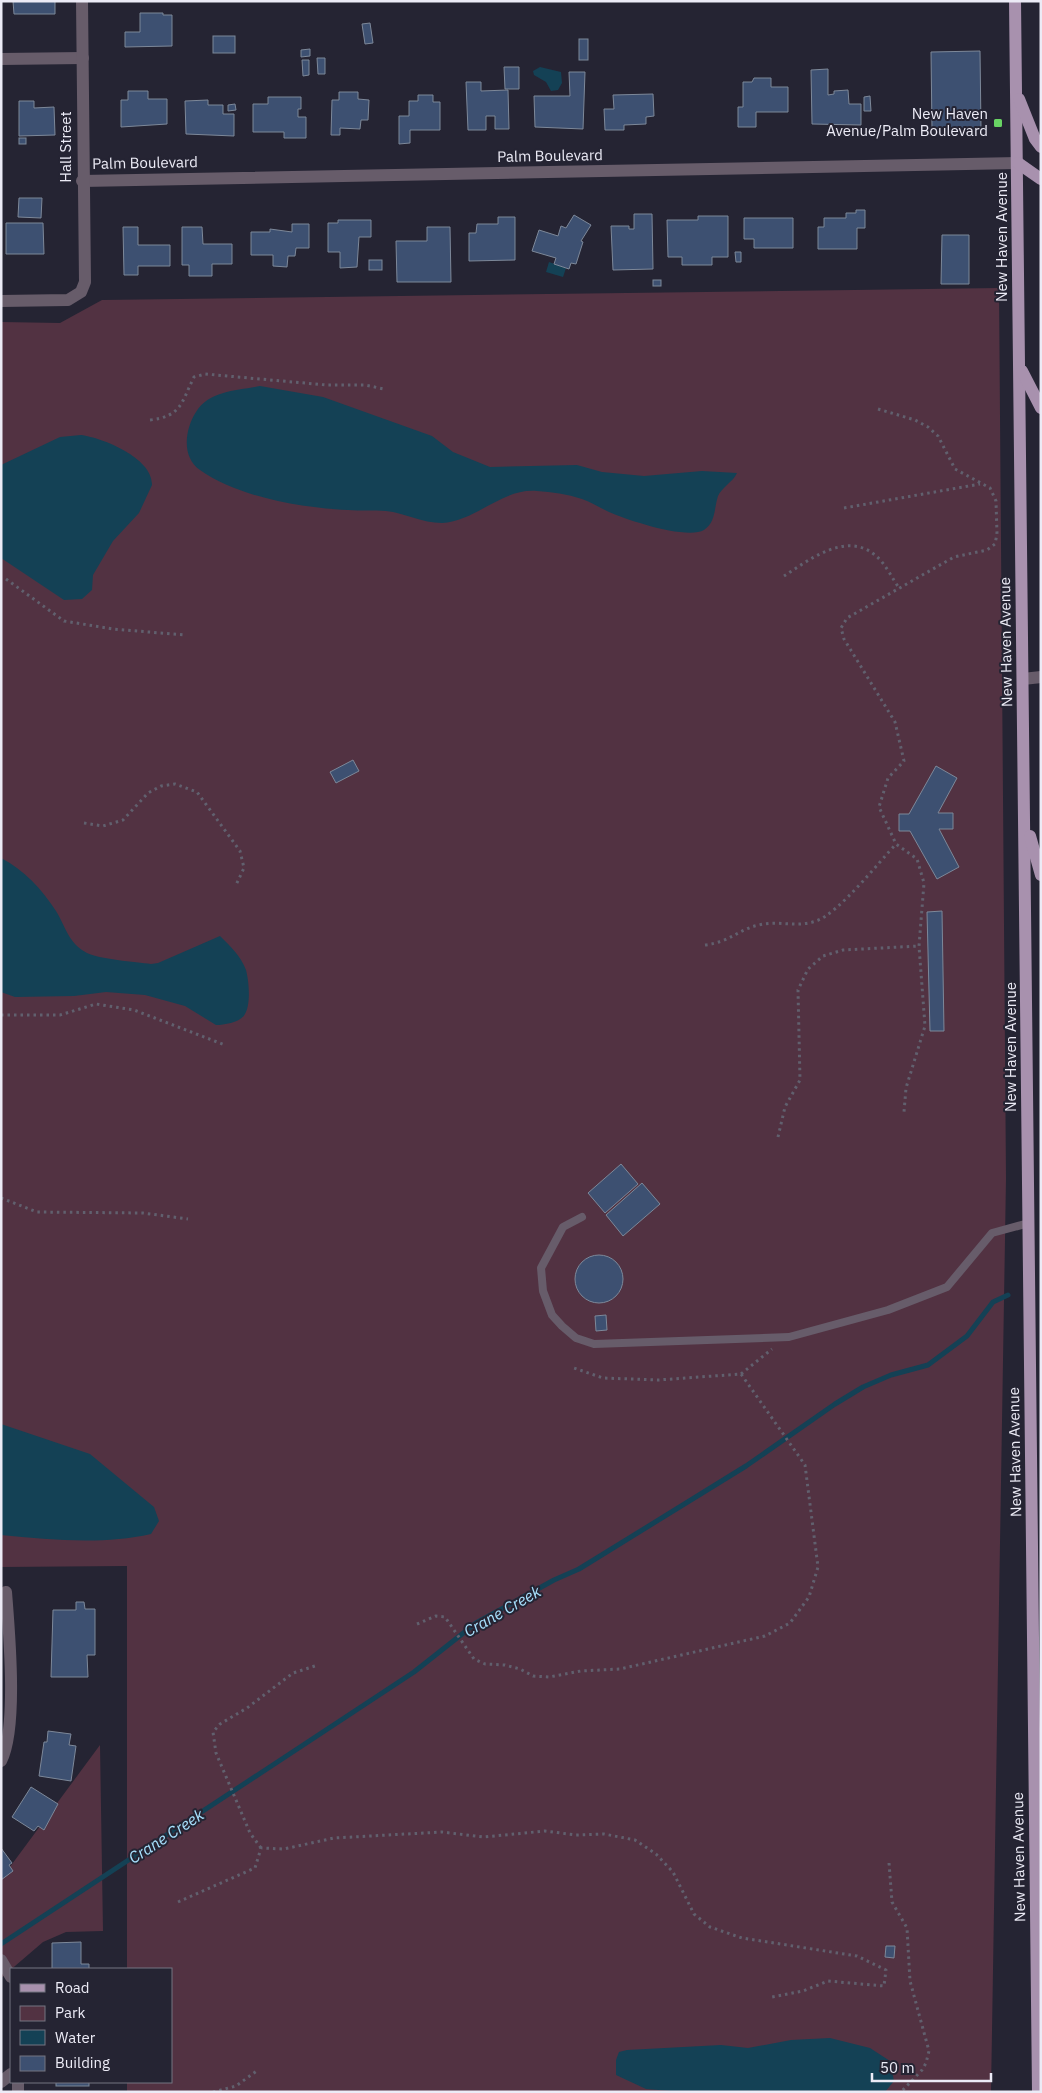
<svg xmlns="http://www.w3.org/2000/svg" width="1042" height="2093" viewBox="0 0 1042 2093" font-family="'IBM Plex Sans',sans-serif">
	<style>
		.green { fill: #523242 }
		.water { fill: #144155 }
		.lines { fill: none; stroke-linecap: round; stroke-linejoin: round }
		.stream { stroke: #144155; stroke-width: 5 }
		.building { fill: #3d5071; stroke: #7d8899 }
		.path { stroke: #61606e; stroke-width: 3; stroke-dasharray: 2.5 4; stroke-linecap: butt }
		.lane { stroke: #675c6a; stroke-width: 8 }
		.street { stroke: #675c6a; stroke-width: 12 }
		.primary { stroke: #a891ae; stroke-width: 12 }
		.poi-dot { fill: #69d464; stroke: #252433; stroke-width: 2 }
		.labels { text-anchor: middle; stroke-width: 4; stroke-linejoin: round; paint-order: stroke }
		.poi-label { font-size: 15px; fill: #ecebf6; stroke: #252433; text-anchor: end }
		.street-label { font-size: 15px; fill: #ecebf6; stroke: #252433 }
		.water-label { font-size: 16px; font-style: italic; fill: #a8e1fe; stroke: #252433 }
	</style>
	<rect width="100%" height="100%" fill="#252433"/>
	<g class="green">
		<path d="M999,288L1006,1178L991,2092H127V2082H171V1969H127V1566L1,1567V322L60,323L102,300Z"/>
		<path d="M100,1745L103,1931L66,1932L43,1942L1,1978V1879Z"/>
	</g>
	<g class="water">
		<path d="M540,67L561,72L562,83L558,90L551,91L546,82L534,75L533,71Z"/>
		<path d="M549,262L566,268L563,277L546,272Z"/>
		<path d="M260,386L323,397L432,436L453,452L490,467L577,465L602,472L644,476L702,471L737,473C733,482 722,487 718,496C714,508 716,522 704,530C687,540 627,520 609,512C600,508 591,502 582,499C567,494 552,492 537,491C501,488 477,521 442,523C422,523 405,513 386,511C374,510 361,511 348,510C302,508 238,497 200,470C181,457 185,429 196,412C210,390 237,391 260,386Z"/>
		<path d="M81,435C103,438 153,458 152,485L139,513L113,541L93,575L92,590L82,599L64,600L1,558V465L60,437Z"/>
		<path d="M1,858C24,870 42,889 56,911C66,927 68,943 87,953C98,959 136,962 151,964L158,963L220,936C230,946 241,956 246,970C249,981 251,1004 245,1014C241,1022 225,1025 216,1025L185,1006L145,995L106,992L74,996L15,997L1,992Z"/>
		<path d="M1,1424L90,1454L154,1507L159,1521L151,1534C103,1545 51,1540 1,1535Z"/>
		<path d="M830,2038L870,2048L890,2061L894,2081L885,2092H683L646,2089L616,2075V2060L619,2052L627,2050L721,2045L748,2048L791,2040Z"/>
	</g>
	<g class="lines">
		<path class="stream" d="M1,1944L414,1672L476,1623L554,1580L579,1569L746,1466L835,1404L863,1387L891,1375L928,1365L967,1336L993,1302L1008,1295"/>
	</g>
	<g class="building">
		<path d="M13,1H55V14H14Z"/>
		<path d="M140,13H163V15H172V46L125,47V32H140Z"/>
		<path d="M370,23L373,43L365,44L362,24Z"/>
		<rect x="213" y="36" width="22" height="17"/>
		<rect x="579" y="39" width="9" height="21"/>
		<path d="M310,49V56L301,57V50Z"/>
		<path d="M980,51L981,129L932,130L931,52Z"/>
		<path d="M317,58H325V74H318Z"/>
		<path d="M302,60H309V75L303,76Z"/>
		<path d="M504,67H519V89H505Z"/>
		<path d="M828,69V95L834,94V91L848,90L849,104H861V125L812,124L811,70Z"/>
		<path d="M569,72H585L583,129L535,127L534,96H570Z"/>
		<path d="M754,78H771V87H788V112H756V127H738V107H743V82H752Z"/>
		<path d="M466,82H481V91L508,90L509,129H495V116H486V130H468Z"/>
		<path d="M128,91H148V99H167V124L121,127V100H128Z"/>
		<path d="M339,92H358V99L369,100L368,120H361L360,129L340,128V135H331L332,100H339Z"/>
		<path d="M653,94L654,116L646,117V124L624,125V130H605L604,109H614L613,95Z"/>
		<path d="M418,95H433V102H440V130H410V143L399,144V116H409V101H418Z"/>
		<path d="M870,96L871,111H864V97Z"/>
		<path d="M268,97H301V109H298V117H306V138H284V132H253V104H268Z"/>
		<path d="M208,100V105H223V114H234V136L186,134L185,101Z"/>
		<path d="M19,101H34V108L54,107L55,135L19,136Z"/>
		<path d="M235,104L236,110L228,111V105Z"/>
		<rect x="19" y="138" width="7" height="6"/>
		<path d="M19,198H42L41,218L18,217Z"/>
		<path d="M856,210H865V228H857V249H818V227H824V218H846V213H856Z"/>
		<path d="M634,214H652L653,269L613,270L611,226H629V229H634Z"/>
		<path d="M574,215L591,225L581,241L583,242L576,264L571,263L569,269L554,264L556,258L532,251L539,230L558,236L561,226L566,228Z"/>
		<path d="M698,216H728V257H712V265H682V257H668L667,220H698Z"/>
		<path d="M498,217H515V260L469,261V233H476L477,224H498Z"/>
		<path d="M744,218H793V248H754V239H744Z"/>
		<path d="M338,220H371V237H359L357,267L340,268V252H328V223H338Z"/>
		<path d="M6,223H43L44,254H6Z"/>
		<path d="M292,224H309V248H296L295,256H288L287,267L273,266V255H251V232H270V229L292,232Z"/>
		<path d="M123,227H138V245H170V266H138V275H124Z"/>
		<path d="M182,227H202L203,244H232V264H212V276H189V265H182Z"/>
		<path d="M427,227H450L451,282H397L396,241H427Z"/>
		<path d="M942,235H969V284H941Z"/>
		<path d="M735,252H741V262H736Z"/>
		<rect x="369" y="260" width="13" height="10"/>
		<rect x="653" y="280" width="8" height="6"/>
		<path d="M353,760L359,771L336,783L330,772Z"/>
		<path d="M936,766L957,778L938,813H953V829H939L959,867L937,879L910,831H899V814H909Z"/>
		<path d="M942,911L944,1031H930L927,912Z"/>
		<path d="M621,1164L638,1184L605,1213L588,1193Z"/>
		<path d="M642,1183L660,1204L623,1236L606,1215Z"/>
		<circle cx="599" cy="1279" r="24"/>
		<path d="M606,1315L607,1330L596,1331L595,1316Z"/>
		<path d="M76,1602H84L85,1609H95V1655H87L88,1677H51L53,1610H76Z"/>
		<path d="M48,1731L71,1734L69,1745L76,1746L71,1781L39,1776L44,1742H47Z"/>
		<path d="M31,1787L58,1804L44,1830L38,1826L34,1831L12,1817Z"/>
		<path d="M1,1848L12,1863L9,1865L13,1871L1,1880Z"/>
		<path d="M81,1942V1964H89V1969H52V1943Z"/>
		<path d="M886,1946H895L894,1958L885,1957Z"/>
		<rect x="56" y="2082" width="33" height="4"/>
	</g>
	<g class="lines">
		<g class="path">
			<path d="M878,409L915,420L928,427L938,436L955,469L990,488L996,501L997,534L995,544L987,550L954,557L847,618L841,628L844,639L895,722L904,761L888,778L879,807L896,844L917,859L924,883L919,946L925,1026L906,1088L904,1112"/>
			<path d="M150,420C182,416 181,403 194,377L205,374L326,385H365L384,389"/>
			<path d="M844,508L980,484"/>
			<path d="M784,576C809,560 847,530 876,556C885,563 892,578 899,588"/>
			<path d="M6,579L64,621L113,629L185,635"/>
			<path d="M84,823L103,826L123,820L148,793L161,786L175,784L197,792L240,851L244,868L236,885"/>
			<path d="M705,945C730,942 739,929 759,925C778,920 797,928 816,921C838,914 879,862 896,844"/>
			<path d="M1,1015H60L96,1004L134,1010L225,1045"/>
			<path d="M778,1137L785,1107L800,1080L798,990L808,969L823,956L843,950L919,946"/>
			<path d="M1,1198L37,1212L143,1213L188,1219"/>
			<path d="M741,1374L772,1349"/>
			<path d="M417,1624L436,1616L445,1617L474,1659L485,1664L505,1665L520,1669L533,1676L549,1677L581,1671L620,1669L765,1636L790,1623L809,1597L818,1567L805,1465L741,1374L658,1380L603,1378L571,1367"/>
			<path d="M261,1848L250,1833L216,1753L213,1732L220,1724L247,1708L293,1673L315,1666"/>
			<path d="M889,1863L892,1902L907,1928L910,1981L929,2051L926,2063L922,2070L901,2092"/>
			<path d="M178,1902L255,1868L261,1848L284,1849L334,1838L442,1832L484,1837L545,1831L576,1835L604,1834L635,1840L656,1854L673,1872L694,1914L710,1927L742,1938L857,1956L886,1970L884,1986L828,1981L803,1991L772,1997"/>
			<path d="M213,2092L236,2086L258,2070"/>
		</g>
		<path class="lane" d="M582,1217L563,1227L541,1268L543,1291L552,1315L562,1326L576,1338L594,1344L789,1337L888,1310L947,1287L992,1233L1029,1223"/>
		<g class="street">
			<path d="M1,59L83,58"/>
			<path d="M82,181L1018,163"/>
			<path d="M1,301L68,300L81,292L85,282L82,1"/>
			<path d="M1023,679L1041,677"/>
			<path d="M1,1761C18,1728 9,1631 6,1592"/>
			<path d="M1,1960L11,1977"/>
			<path d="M1,2082L11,2074"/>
			<path d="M18,2082V2092"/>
		</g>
		<g class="primary">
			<path d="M1015,1L1038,2092"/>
			<path d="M1019,99L1035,139L1041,147"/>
			<path d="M1018,163L1041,179"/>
			<path d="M1022,371L1041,408"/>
			<path d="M1030,836L1041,875"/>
		</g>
	</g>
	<rect class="poi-dot" x="993" y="118" width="10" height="10" rx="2.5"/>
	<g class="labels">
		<g class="poi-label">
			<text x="988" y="119">New Haven<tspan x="988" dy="17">Avenue/Palm Boulevard</tspan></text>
		</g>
		<g class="street-label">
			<text transform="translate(66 147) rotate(-90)" y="5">Hall Street</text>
			<text transform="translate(550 156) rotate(-1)" y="5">Palm Boulevard</text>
			<text transform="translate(145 163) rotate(-1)" y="5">Palm Boulevard</text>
			<text transform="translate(1002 237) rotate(-90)" y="5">New Haven Avenue</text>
			<text transform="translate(1006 642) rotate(-91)" y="5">New Haven Avenue</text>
			<text transform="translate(1011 1047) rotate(-90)" y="5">New Haven Avenue</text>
			<text transform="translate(1015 1452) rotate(-91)" y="5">New Haven Avenue</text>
			<text transform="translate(1019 1857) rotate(-91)" y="5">New Haven Avenue</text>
		</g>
		<g class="water-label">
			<text transform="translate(502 1611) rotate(-30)" y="6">Crane Creek</text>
			<text transform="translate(166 1836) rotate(-33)" y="6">Crane Creek</text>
		</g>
	</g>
	<rect width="1042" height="2093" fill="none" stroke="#ecebf6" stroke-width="5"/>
	<rect x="10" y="1968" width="162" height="115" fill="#252433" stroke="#757481"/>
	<rect x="20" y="1984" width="25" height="8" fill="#a891ae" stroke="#757481"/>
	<text x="55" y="1993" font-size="15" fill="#ecebf6">Road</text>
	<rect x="20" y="2006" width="25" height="15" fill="#523242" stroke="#757481"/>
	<text x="55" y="2018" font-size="15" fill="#ecebf6">Park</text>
	<rect x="20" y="2030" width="25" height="15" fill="#144155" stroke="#757481"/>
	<text x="55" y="2043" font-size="15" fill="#ecebf6">Water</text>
	<rect x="20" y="2056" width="25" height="15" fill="#3d5071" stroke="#757481"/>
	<text x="55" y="2068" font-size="15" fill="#ecebf6">Building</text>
	<path d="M872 2073v8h119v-8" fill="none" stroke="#ecebf6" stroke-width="2.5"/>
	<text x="880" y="2073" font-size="15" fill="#ecebf6" stroke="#252433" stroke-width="4" paint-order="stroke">50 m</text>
</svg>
